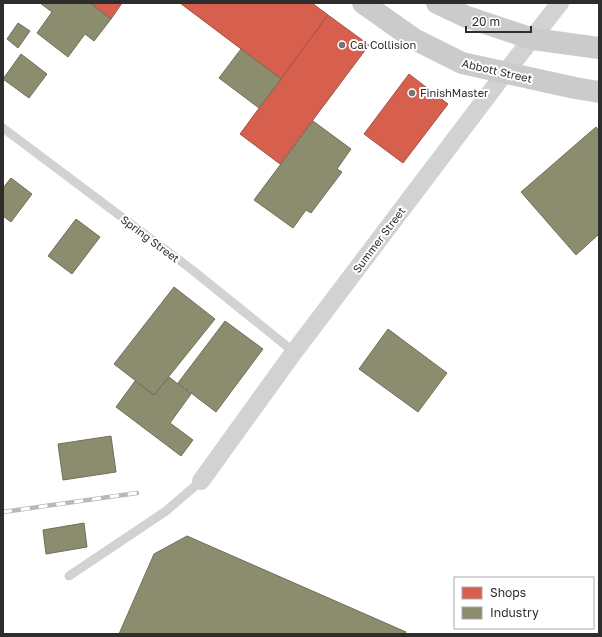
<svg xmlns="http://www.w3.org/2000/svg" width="602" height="637" viewBox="0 0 602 637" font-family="'Golos Text',sans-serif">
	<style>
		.shops { fill: #d6604d; stroke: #a35143 }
		.industry { fill: #8c8c6e; stroke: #70705a }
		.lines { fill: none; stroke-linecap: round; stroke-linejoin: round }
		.service { stroke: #d2d2d2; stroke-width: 9 }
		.minor { stroke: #d2d2d2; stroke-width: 18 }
		.secondary { stroke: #cbcbcb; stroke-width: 22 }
		.rail-casing { stroke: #b9b9b9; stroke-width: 4.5 }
		.rail { stroke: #fff; stroke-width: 3; stroke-dasharray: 9; stroke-linecap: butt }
		.poi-dot { fill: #767676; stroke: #fff; stroke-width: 1.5 }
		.labels { text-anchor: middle; stroke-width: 4; stroke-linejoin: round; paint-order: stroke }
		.poi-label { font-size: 11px; fill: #2d2d2d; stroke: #fff; text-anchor: start }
		.street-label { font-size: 11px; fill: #2d2d2d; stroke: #fff }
	</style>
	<rect width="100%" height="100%" fill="#fff"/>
	<g class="shops">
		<path d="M90,3H122L111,19Z"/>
		<path d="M180,3H312L328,15L281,79Z"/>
		<path d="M328,15L369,45L280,164L240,134Z"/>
		<path d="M409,74L448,104L403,163L364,134Z"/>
	</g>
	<g class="industry">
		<path d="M40,3H90L111,19L94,41L85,34L68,57L37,33L52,12Z"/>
		<path d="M18,23L30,31L18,48L7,39Z"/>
		<path d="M241,49L281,79L259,108L219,78Z"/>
		<path d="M21,54L47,74L29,98L3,79Z"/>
		<path d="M313,121L351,149L337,169L342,172L311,213L306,210L293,228L254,200Z"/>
		<path d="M596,127L599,131V234L576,255L521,192Z"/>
		<path d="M11,178L32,194L11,222L3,216V188Z"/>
		<path d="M76,219L100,237L72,274L48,256Z"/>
		<path d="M174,287L215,319L154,395L114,364Z"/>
		<path d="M225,321L263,349L216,412L178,383Z"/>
		<path d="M388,329L447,373L418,412L359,369Z"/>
		<path d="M169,377L191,394L170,423L193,440L181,456L116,407L135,381L154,395Z"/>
		<path d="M111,436L116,472L63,480L58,444Z"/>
		<path d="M84,523L87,547L46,554L43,530Z"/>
		<path d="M187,536L406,632L405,634H119L154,554Z"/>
	</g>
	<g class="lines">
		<g class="service">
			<path d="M3,128L191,269L294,352"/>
			<path d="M69,576L166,511L201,481"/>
		</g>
		<path class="minor" d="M201,481L294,352L505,73L560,3"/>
		<g class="secondary">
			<path d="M363,3L414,39L462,63L575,88L599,92"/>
			<path d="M437,3L467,17L533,39L599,48"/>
		</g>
		<defs>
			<path id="rail" d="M3,512L137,493"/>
		</defs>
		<use href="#rail" class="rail-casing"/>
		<use href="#rail" class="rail"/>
	</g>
	<g class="poi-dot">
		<circle cx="342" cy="45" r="4"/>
		<circle cx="412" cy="93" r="4"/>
	</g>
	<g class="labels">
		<g class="poi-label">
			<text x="350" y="49">Cal Collision</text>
			<text x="420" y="97">FinishMaster</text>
		</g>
		<g class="street-label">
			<text transform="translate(497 71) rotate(13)" y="4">Abbott Street</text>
			<text transform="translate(150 239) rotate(37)" y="4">Spring Street</text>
			<text transform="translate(379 240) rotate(-53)" y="4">Summer Street</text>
		</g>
	</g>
	<rect width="602" height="637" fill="none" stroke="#2d2d2d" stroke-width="8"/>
	<rect x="454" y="577" width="140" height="52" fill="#ffffff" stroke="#ababab"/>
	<rect x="462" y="587" width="20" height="12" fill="#d6604d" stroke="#ababab"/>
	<text x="490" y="597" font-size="12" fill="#2d2d2d">Shops</text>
	<rect x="462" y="607" width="20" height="12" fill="#8c8c6e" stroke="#ababab"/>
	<text x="490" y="617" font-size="12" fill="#2d2d2d">Industry</text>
	<path d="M466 26v6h65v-6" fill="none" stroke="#2d2d2d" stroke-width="2"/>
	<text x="472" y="26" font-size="12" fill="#2d2d2d" stroke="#ffffff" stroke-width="3" paint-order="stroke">20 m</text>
</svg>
